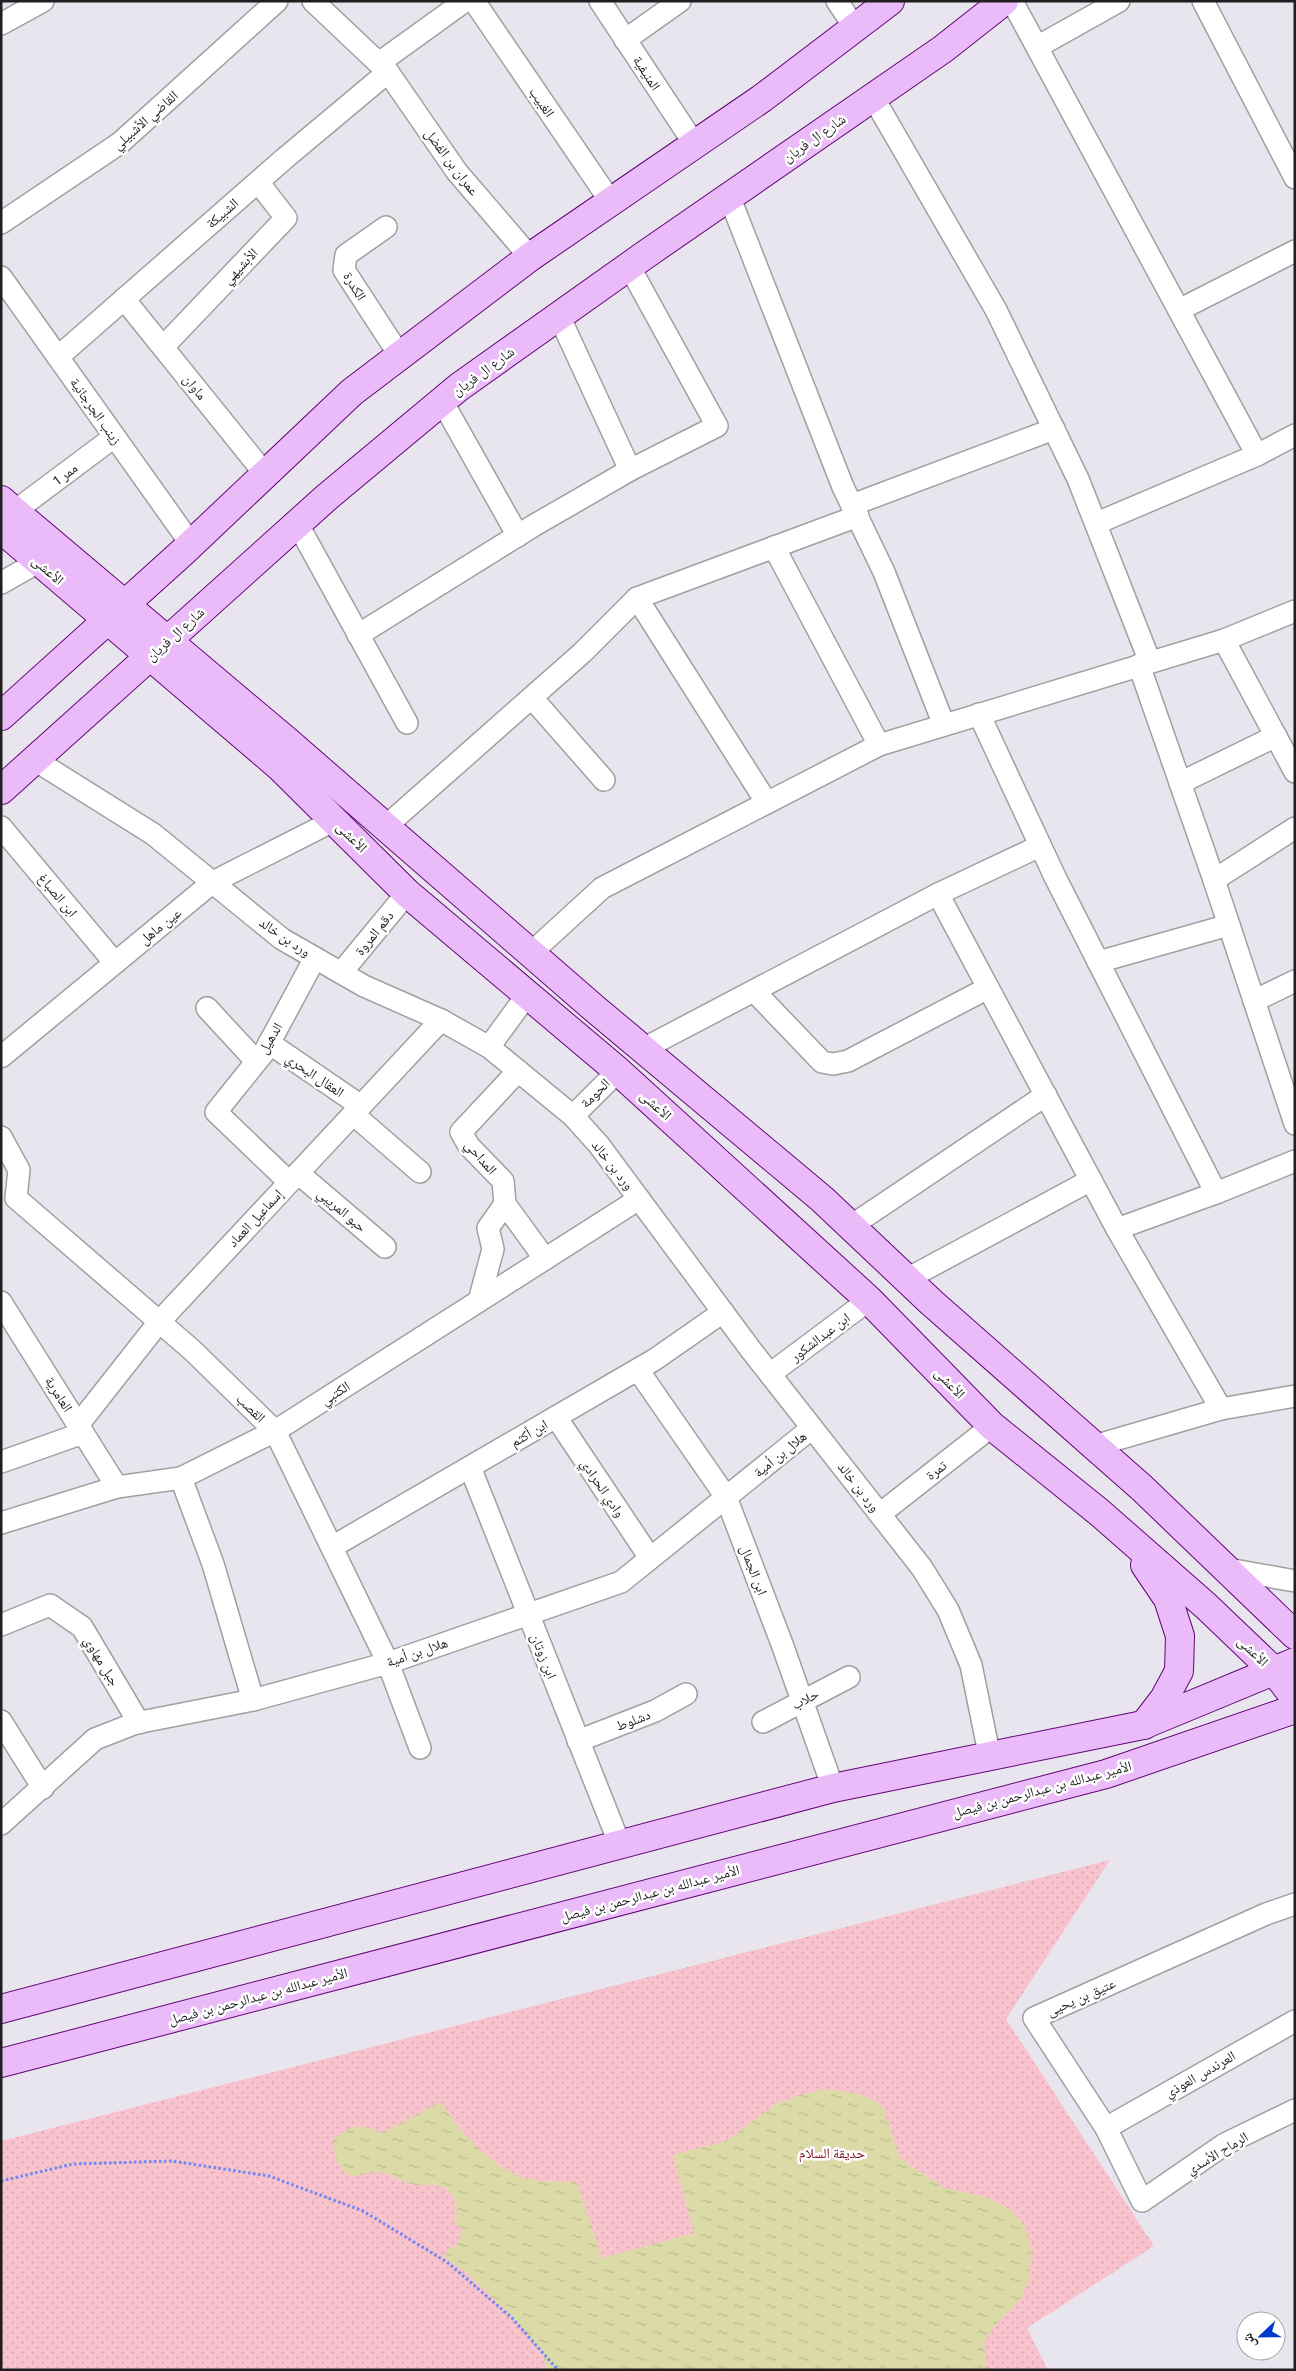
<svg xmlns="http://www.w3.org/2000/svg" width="1296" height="2371" viewBox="0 0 1296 2371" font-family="'Fira Sans Condensed','Noto Naskh Arabic',sans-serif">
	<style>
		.park { fill: url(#park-dots) }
		.water { fill: url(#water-ripples) }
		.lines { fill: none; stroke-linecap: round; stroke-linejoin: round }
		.street-casing { stroke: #a0a0a0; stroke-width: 24 }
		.secondary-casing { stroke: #620675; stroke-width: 30 }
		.path { stroke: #6e86f8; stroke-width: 3; stroke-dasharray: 2.5 2.5; stroke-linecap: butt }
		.street { stroke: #fff; stroke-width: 21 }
		.secondary { stroke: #eabaf9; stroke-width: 28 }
		.labels { text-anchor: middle; stroke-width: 5; stroke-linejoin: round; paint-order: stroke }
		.street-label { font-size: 14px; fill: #1f1f1f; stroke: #fff }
		.park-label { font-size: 14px; fill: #7c0d23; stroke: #fff }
	</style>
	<defs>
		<pattern id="park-dots" width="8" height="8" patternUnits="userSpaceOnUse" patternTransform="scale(1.25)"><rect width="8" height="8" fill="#f9c3ce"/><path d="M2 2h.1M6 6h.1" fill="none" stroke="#d5a7b0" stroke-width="1.8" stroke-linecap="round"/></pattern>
		<pattern id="water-ripples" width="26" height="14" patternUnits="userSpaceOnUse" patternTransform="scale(1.25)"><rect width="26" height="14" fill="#dcdaa6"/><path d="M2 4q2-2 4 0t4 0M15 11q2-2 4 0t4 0" fill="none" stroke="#bcbb8e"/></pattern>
	</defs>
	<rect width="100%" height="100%" fill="#e9e5ef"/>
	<path class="park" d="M1110,1860L1006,2019L1154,2246L1027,2328L1048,2370H1V2141Z"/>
	<path class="water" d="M825,2089L855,2093L870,2098L883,2107L900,2158L945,2188L986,2197L1010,2209L1025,2226L1031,2248L1030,2278L1021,2299L993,2328L984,2343L987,2370H547L542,2352L503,2308L467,2273L443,2257L452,2246L457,2247L462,2227L454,2225C459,2210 457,2192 440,2186C433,2183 422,2186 413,2185C401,2182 391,2172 377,2172C367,2171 357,2180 348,2174C335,2165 334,2154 334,2140C350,2124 361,2123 382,2133L440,2102C458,2128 488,2164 519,2176C537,2183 558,2181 577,2182L602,2258L694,2233L673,2155L728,2140L774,2105L800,2095Z"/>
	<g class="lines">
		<defs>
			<g id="street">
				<path d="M313,1L388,72L457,172L530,257"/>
				<path d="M474,1L611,202"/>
				<path d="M600,1L695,145"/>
				<path d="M837,1L855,28"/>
				<path d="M1012,1L1257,455"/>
				<path d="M1203,1L1295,178"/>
				<path d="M1,24L43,1"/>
				<path d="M625,40L680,1"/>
				<path d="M1037,47L1119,1"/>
				<path d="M379,63L465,1"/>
				<path d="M873,97L996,310L1078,479L1150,662"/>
				<path d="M729,196L843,487L884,572L944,725"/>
				<path d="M1,223L120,143L277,1"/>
				<path d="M386,227L346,255L344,270L400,356"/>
				<path d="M1,277L191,544"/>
				<path d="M124,299L265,474"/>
				<path d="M1179,310L1295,251"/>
				<path d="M559,316L630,470"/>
				<path d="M163,347L286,218L258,182"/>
				<path d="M58,357L284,159L388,72"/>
				<path d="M442,401L518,536"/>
				<path d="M852,505L1054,429"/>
				<path d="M15,511L114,437"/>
				<path d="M297,523L407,723"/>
				<path d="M1097,523L1257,455L1295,435"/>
				<path d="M774,547L879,745"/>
				<path d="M1,583L38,562"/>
				<path d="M637,598L767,803"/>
				<path d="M358,635L533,526L630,470L717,426L629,266"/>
				<path d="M1224,640L1295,772"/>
				<path d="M1139,665L1214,880L1295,1124"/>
				<path d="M532,698L604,780"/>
				<path d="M979,714L1055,877L1216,1193"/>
				<path d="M35,760L153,834L282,939L364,986L441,1020L489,1047L573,1116L599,1145L751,1350L922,1568L948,1610L971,1665L990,1758"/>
				<path d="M1180,783L1276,736"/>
				<path d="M1,827L115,963"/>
				<path d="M385,827L582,653L637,598L858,516"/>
				<path d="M1214,880L1295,828"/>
				<path d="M938,894L1117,1229L1221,1409"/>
				<path d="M531,953L602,888L879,745L1224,640L1295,611"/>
				<path d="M1098,962L1229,925"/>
				<path d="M341,973L407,893"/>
				<path d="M754,991L822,1062L833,1064L848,1061L988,988"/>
				<path d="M1254,1001L1295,981"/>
				<path d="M207,1008L256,1061"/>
				<path d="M269,1043L361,1106"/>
				<path d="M489,1047L527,995"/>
				<path d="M643,1049L938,894L1040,846"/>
				<path d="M1,1057L213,882L335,820"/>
				<path d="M518,1071L461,1132L469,1146L503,1181L505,1204L545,1259"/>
				<path d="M353,1114L420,1172"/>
				<path d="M573,1116L618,1071"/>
				<path d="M1,1137L19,1170L16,1198L192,1350L275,1431L388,1663L420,1748"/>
				<path d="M298,1173L385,1247"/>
				<path d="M289,1182L216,1112L265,1051L315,958"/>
				<path d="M851,1226L1046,1095"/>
				<path d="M1117,1229L1216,1193L1295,1161"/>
				<path d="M907,1279L1091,1180"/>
				<path d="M479,1301L493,1249L488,1228L505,1204"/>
				<path d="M1,1302L117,1487"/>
				<path d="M638,1370L726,1497L782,1644L833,1788"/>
				<path d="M770,1374L869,1300"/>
				<path d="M556,1417L650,1558"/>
				<path d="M78,1425L159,1322L441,1020"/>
				<path d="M1094,1446L1221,1409L1295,1396"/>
				<path d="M1,1462L83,1433"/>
				<path d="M470,1467L620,1845"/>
				<path d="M181,1478L213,1564L253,1700"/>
				<path d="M880,1514L992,1426"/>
				<path d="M1,1523L117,1487L181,1478L275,1431L639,1199"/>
				<path d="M332,1547L654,1360L723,1312"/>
				<path d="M1228,1569L1295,1581"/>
				<path d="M1,1625L50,1605L82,1627L139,1723"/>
				<path d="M1,1721L43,1788"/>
				<path d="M763,1722L849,1677"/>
				<path d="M578,1741L655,1711L686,1694"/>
				<path d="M1,1824L95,1739L136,1723L253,1700L388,1663L621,1582L812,1428"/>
				<path d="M1295,1904L1266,1914L1034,2018L1106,2128L1142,2201L1225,2144L1295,2110"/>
				<path d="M1106,2128L1295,2021"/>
			</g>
			<g id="secondary">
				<path d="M1,500L288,742L595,1009L822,1199L931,1302L1142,1488L1295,1635"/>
				<path d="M1,529L280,767L407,893L618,1071L869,1300L992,1426L1100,1513L1206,1606L1275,1672L1295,1698"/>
				<path d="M1,716L184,551L352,392L530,257L761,99L890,1"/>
				<path d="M1,790L327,497L459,387L642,257L943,49L1004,1"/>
				<path d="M1144,1725L1164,1699L1179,1671L1180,1636L1168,1599L1145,1565"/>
				<path d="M1,2009L833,1788L1143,1725L1295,1662"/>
				<path d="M1,2063L1106,1774L1295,1709"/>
			</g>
		</defs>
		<use href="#street" class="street-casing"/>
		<use href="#secondary" class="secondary-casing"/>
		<path class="path" d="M1,2181L73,2164L172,2161L269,2176L363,2211L447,2262L512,2318L558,2370"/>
		<use href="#street" class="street"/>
		<use href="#secondary" class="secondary"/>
	</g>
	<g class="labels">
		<g class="street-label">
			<text transform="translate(647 73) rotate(57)" y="5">المنيفية</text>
			<text transform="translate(542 102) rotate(56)" y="5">الغبيب</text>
			<text transform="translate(145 120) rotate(-41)" y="5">القاضي الأشبيلي</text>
			<text transform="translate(814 138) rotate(-35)" y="5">شارع ال فريان</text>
			<text transform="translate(452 162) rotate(53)" y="5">عمران بن الفضل</text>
			<text transform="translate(222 213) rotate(-41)" y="5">الشبيكة</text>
			<text transform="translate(240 266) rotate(-46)" y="5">الأبشيهي</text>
			<text transform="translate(355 286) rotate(59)" y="5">الكدرة</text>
			<text transform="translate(483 371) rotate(-36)" y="5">شارع ال فريان</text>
			<text transform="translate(195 387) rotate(51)" y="5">ماوان</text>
			<text transform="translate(96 411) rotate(55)" y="5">زينب الجرجانية</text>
			<text transform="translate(65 474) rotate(-37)" y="5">ممر 1</text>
			<text transform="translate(48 570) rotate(41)" y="5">الأعشى</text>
			<text transform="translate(175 634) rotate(-42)" y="5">شارع ال فريان</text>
			<text transform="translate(352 837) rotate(45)" y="5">الأعشى</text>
			<text transform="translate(58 895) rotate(50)" y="5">ابن الصباغ</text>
			<text transform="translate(160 926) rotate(-39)" y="5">عين ماهل</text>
			<text transform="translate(374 933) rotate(-51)" y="5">دقم المروة</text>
			<text transform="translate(285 937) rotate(34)" y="5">ورد بن خالد</text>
			<text transform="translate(270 1038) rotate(-59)" y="5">الدهيل</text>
			<text transform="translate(315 1075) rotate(34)" y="5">العقال البحري</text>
			<text transform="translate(595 1093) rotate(-45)" y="5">الحومة</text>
			<text transform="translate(656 1105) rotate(42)" y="5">الأعشى</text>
			<text transform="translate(481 1157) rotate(49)" y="5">المداحي</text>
			<text transform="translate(613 1165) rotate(52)" y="5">ورد بن خالد</text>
			<text transform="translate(342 1210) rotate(40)" y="5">حبو المريبي</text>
			<text transform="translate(255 1218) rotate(-47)" y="5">إسماعيل العماد</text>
			<text transform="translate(820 1337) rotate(-37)" y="5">ابن عبدالشكور</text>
			<text transform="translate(950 1383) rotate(46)" y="5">الأعشى</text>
			<text transform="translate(335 1393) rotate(-33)" y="5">الكتبي</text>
			<text transform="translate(59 1394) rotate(58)" y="5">العامرية</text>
			<text transform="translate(251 1408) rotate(44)" y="5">القصب</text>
			<text transform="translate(529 1433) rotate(-30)" y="5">ابن أكثم</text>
			<text transform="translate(780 1454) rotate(-39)" y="5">هلال بن أمية</text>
			<text transform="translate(936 1470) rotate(-38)" y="5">تمرة</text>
			<text transform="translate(859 1487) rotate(52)" y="5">ورد بن خالد</text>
			<text transform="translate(603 1488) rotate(56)" y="5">وادي الحرادي</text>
			<text transform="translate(754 1570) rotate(69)" y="5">ابن الجمال</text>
			<text transform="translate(1253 1651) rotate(44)" y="5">الأعشى</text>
			<text transform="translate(417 1652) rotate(-19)" y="5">هلال بن أمية</text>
			<text transform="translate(544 1656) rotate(68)" y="5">ابن زوتان</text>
			<text transform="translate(102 1661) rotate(59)" y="5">جبل مهاوي</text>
			<text transform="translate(805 1699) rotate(-28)" y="5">حلاب</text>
			<text transform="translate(633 1720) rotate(-21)" y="5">دشلوط</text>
			<text transform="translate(1042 1789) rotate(-15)" y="5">الأمير عبدالله بن عبدالرحمن بن فيصل</text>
			<text transform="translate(650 1893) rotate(-15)" y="5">الأمير عبدالله بن عبدالرحمن بن فيصل</text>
			<text transform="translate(258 1996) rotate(-15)" y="5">الأمير عبدالله بن عبدالرحمن بن فيصل</text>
			<text transform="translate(1081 1997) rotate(-24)" y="5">عتيق بن يحيى</text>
			<text transform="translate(1200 2074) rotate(-30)" y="5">العرندس العوذي</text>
			<text transform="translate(1217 2153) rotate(-31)" y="5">الرماح الأسدي</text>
		</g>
		<g class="park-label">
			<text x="832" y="2158">حديقة السلام</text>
		</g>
	</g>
	<rect width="1296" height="2371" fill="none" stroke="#1f1f1f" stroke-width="5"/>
	<g transform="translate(1261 2336) rotate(248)"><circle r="24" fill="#ffffff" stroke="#a5a5a5"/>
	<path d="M0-4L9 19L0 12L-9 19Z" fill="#033acb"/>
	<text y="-8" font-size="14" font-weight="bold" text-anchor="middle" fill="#1f1f1f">ش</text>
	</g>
</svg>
